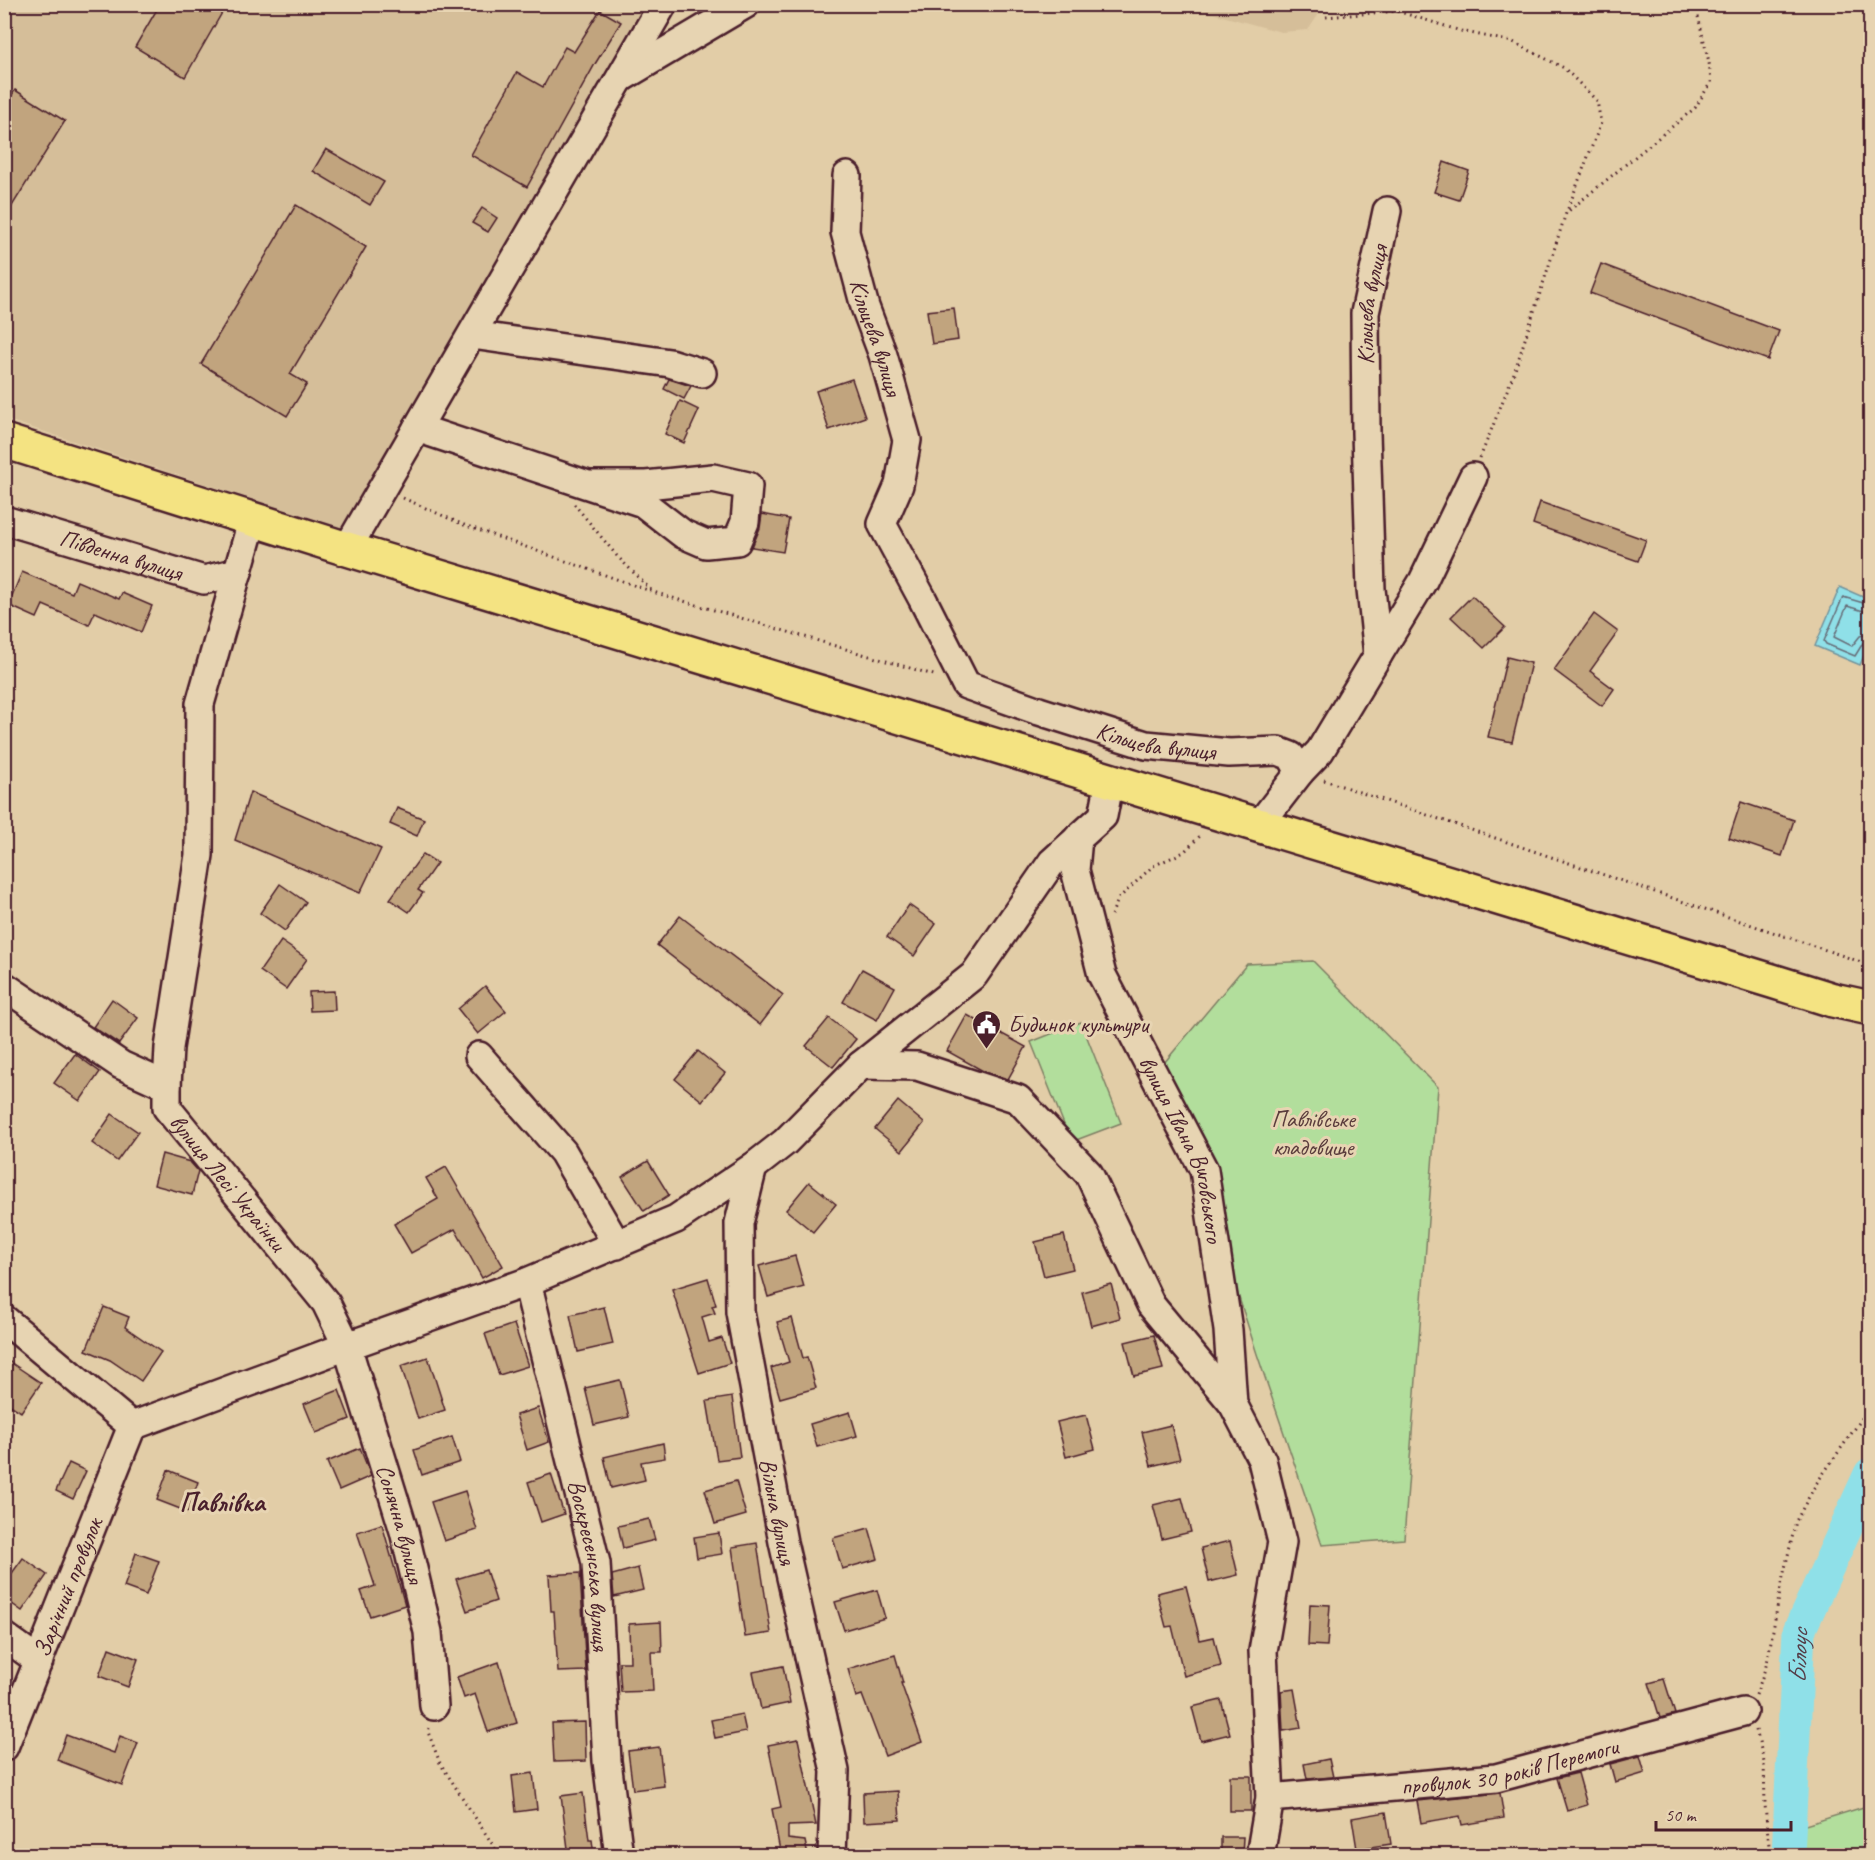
<svg xmlns="http://www.w3.org/2000/svg" width="1875" height="1860" viewBox="0 0 1875 1860" font-family="Caveat,sans-serif">
	<style>
		.built { fill: #d5be99 }
		.green { fill: #b2de9c; stroke: #7e7e64; stroke-width: 1.5 }
		.water { fill: #8fe0e8; stroke: #73939c; stroke-width: 1.5 }
		.lines { fill: none; stroke-linecap: round; stroke-linejoin: round }
		.shore { stroke: #666c77; stroke-width: 1.5 }
		.river { stroke: #8fe0e8; stroke-width: 33 }
		.building { fill: #c1a47e; stroke: #4a1f2b; stroke-width: 1.5 }
		.minor-casing { stroke: #4a1f2b; stroke-width: 32 }
		.major-casing { stroke: #4a1f2b; stroke-width: 38 }
		.path { stroke: #4a1f2b; stroke-width: 3; stroke-dasharray: 1.5 4.5; stroke-linecap: butt }
		.minor { stroke: #e7d4b2; stroke-width: 27 }
		.major { stroke: #f4e382; stroke-width: 33 }
		.labels { text-anchor: middle; stroke-width: 6; stroke-linejoin: round; paint-order: stroke }
		.street-label { font-size: 24px; fill: #4a1f2b; stroke: #e7d4b2 }
		.poi-label { font-size: 24px; fill: #4a1f2b; stroke: #e7d4b2; text-anchor: start }
		.park-label { font-size: 24px; fill: #5a3c3c; stroke: #e7d4b2 }
		.water-label { font-size: 26px; font-style: italic; fill: #543c47; stroke: #e7d4b2 }
		.quarter-label { font-size: 27px; font-weight: bold; fill: #4a1f2b; stroke: #e7d4b2 }
	</style>
	<rect width="100%" height="100%" fill="#e2cda7"/>
	<filter id="ink" filterUnits="userSpaceOnUse"><feTurbulence type="fractalNoise" baseFrequency=".0167" numOctaves="2"/><feDisplacementMap in="SourceGraphic" scale="12" xChannelSelector="R" yChannelSelector="G"/><feConvolveMatrix kernelMatrix="1 2 1 2 8 2 1 2 1" color-interpolation-filters="sRGB"/></filter>
	<g filter="url(#ink)">
		<g class="built">
			<path d="M4,5H647L342,528L5,419Z"/>
			<path d="M1182,5H1325L1308,30L1281,32Z"/>
		</g>
		<g class="green">
			<path d="M1313,961L1438,1087L1404,1539L1322,1545L1257,1354L1164,1063L1247,964Z"/>
			<path d="M1081,1022L1121,1123L1071,1142L1031,1042Z"/>
			<path d="M1870,1805V1855H1800L1802,1826Z"/>
		</g>
		<path class="water" d="M1840,587L1870,600V641L1860,665L1815,646Z"/>
		<g class="lines">
			<g class="shore">
				<path d="M1870,605L1843,597L1824,641L1826,644L1855,656L1863,643L1870,641"/>
				<path d="M1870,613L1847,606L1834,637L1852,646L1860,636L1870,633"/>
			</g>
			<path class="river" id="s1" d="M1788,1856L1799,1631L1870,1474"/>
		</g>
		<g class="building">
			<path d="M160,4H227L185,77L135,47Z"/>
			<path d="M600,10L621,22L595,64L527,187L471,155L517,72L543,87L565,47L574,52Z"/>
			<path d="M15,90L65,121L4,219V107Z"/>
			<path d="M326,149L384,182L370,205L313,171Z"/>
			<path d="M1444,162L1469,171L1459,200L1434,192Z"/>
			<path d="M296,205L366,247L290,374L307,384L287,416L201,364Z"/>
			<path d="M482,208L497,218L488,232L472,223Z"/>
			<path d="M1601,264L1779,331L1768,360L1590,293Z"/>
			<path d="M954,308L958,340L932,344L927,311Z"/>
			<path d="M669,379L691,386L684,399L664,389Z"/>
			<path d="M852,379L865,417L829,430L816,391Z"/>
			<path d="M680,401L699,410L684,443L665,434Z"/>
			<path d="M1540,502L1646,540L1638,561L1533,524Z"/>
			<path d="M762,514L789,519L783,552L752,547L760,528Z"/>
			<path d="M22,572L72,593L77,581L119,599L122,593L152,606L141,632L95,612L89,625L43,605L37,618L8,605Z"/>
			<path d="M1472,596L1505,627L1484,648L1451,617Z"/>
			<path d="M1594,614L1618,632L1590,671L1614,689L1602,706L1554,670Z"/>
			<path d="M1507,657L1531,663L1512,742L1488,737Z"/>
			<path d="M250,792L381,849L360,893L235,840Z"/>
			<path d="M1741,802L1794,820L1782,856L1729,838Z"/>
			<path d="M397,808L424,819L417,836L390,824Z"/>
			<path d="M423,854L437,863L418,890L423,893L409,912L390,899Z"/>
			<path d="M280,884L306,902L285,931L260,913Z"/>
			<path d="M909,905L936,924L914,956L887,937Z"/>
			<path d="M680,916L783,995L760,1025L657,945Z"/>
			<path d="M281,941L307,959L286,989L260,971Z"/>
			<path d="M862,969L895,987L877,1020L843,1002Z"/>
			<path d="M485,986L506,1011L478,1034L458,1009Z"/>
			<path d="M334,991L335,1010L310,1011L309,992Z"/>
			<path d="M112,999L138,1018L119,1044L93,1027Z"/>
			<path d="M967,1015L1026,1047L1008,1079L985,1072L947,1051Z"/>
			<path d="M829,1018L856,1039L833,1067L806,1046Z"/>
			<path d="M698,1051L725,1073L702,1101L675,1079Z"/>
			<path d="M75,1054L100,1072L80,1101L54,1083Z"/>
			<path d="M898,1101L924,1123L902,1151L875,1129Z"/>
			<path d="M112,1114L138,1132L117,1161L92,1143Z"/>
			<path d="M162,1154L190,1162L198,1171L192,1195L154,1185Z"/>
			<path d="M648,1161L669,1195L644,1211L622,1177Z"/>
			<path d="M446,1167L503,1266L482,1278L455,1229L411,1253L394,1224L438,1199L426,1178Z"/>
			<path d="M809,1182L836,1204L813,1232L786,1210Z"/>
			<path d="M1064,1235L1073,1269L1044,1276L1035,1242Z"/>
			<path d="M795,1256L804,1287L768,1297L759,1266Z"/>
			<path d="M708,1278L716,1305L712,1306L715,1313L702,1317L709,1342L722,1338L730,1363L699,1373L672,1289Z"/>
			<path d="M1111,1284L1120,1318L1091,1326L1082,1292Z"/>
			<path d="M104,1307L129,1317L125,1327L161,1352L141,1381L110,1360L86,1350Z"/>
			<path d="M604,1307L613,1344L578,1352L570,1315Z"/>
			<path d="M792,1318L803,1358L807,1357L816,1388L780,1398L771,1368L789,1362L777,1322Z"/>
			<path d="M514,1324L528,1366L499,1375L485,1334Z"/>
			<path d="M1154,1335L1163,1369L1134,1376L1125,1342Z"/>
			<path d="M428,1357L445,1410L418,1419L401,1366Z"/>
			<path d="M4,1358L41,1383L21,1412L4,1401Z"/>
			<path d="M620,1380L629,1417L594,1425L585,1388Z"/>
			<path d="M339,1390L350,1419L316,1433L304,1404Z"/>
			<path d="M732,1397L740,1457L717,1460L707,1401Z"/>
			<path d="M538,1408L549,1442L527,1450L516,1415Z"/>
			<path d="M850,1412L857,1436L817,1447L810,1424Z"/>
			<path d="M1086,1415L1095,1449L1066,1457L1057,1422Z"/>
			<path d="M1171,1425L1180,1459L1151,1466L1142,1432Z"/>
			<path d="M452,1437L460,1462L422,1475L414,1450Z"/>
			<path d="M663,1443L665,1458L641,1462L645,1480L611,1488L604,1457Z"/>
			<path d="M360,1448L371,1476L339,1490L327,1462Z"/>
			<path d="M69,1463L86,1471L73,1499L56,1491Z"/>
			<path d="M168,1470L198,1482L188,1512L157,1500Z"/>
			<path d="M551,1474L564,1514L541,1522L528,1482Z"/>
			<path d="M736,1481L746,1515L715,1524L705,1490Z"/>
			<path d="M465,1491L477,1530L444,1541L431,1502Z"/>
			<path d="M1182,1498L1191,1532L1162,1539L1153,1505Z"/>
			<path d="M649,1519L655,1540L623,1548L618,1526Z"/>
			<path d="M382,1524L405,1605L370,1616L361,1591L375,1586L357,1532Z"/>
			<path d="M869,1528L878,1559L842,1569L833,1538Z"/>
			<path d="M719,1533L722,1554L697,1558L694,1537Z"/>
			<path d="M1230,1541L1238,1575L1209,1582L1201,1548Z"/>
			<path d="M757,1543L771,1633L745,1637L732,1547Z"/>
			<path d="M136,1553L159,1561L146,1595L124,1587Z"/>
			<path d="M23,1558L47,1575L22,1611L4,1598V1584Z"/>
			<path d="M638,1568L643,1590L614,1597L612,1575Z"/>
			<path d="M486,1570L496,1601L467,1611L456,1579Z"/>
			<path d="M580,1573L586,1671L558,1672L554,1611H551L549,1575Z"/>
			<path d="M1186,1586L1200,1640L1214,1637L1221,1666L1184,1676L1172,1626L1166,1627L1157,1593Z"/>
			<path d="M877,1590L885,1618L844,1630L835,1602Z"/>
			<path d="M1310,1604L1330,1605L1327,1646L1308,1645Z"/>
			<path d="M661,1622L662,1652H651L653,1691L621,1692L619,1662H630L629,1624Z"/>
			<path d="M109,1648L138,1659L128,1687L99,1676Z"/>
			<path d="M895,1655L903,1683H901L922,1742L885,1756L862,1695L856,1697L848,1669Z"/>
			<path d="M499,1662L517,1723L488,1732L475,1694L464,1698L457,1677Z"/>
			<path d="M783,1666L790,1703L761,1709L753,1672Z"/>
			<path d="M1664,1679L1675,1714L1660,1718L1649,1683Z"/>
			<path d="M1294,1689L1301,1728L1283,1731L1281,1691Z"/>
			<path d="M1221,1700L1230,1734L1201,1741L1192,1707Z"/>
			<path d="M742,1714L746,1732L715,1738L711,1720Z"/>
			<path d="M585,1722L586,1761L554,1762L552,1723Z"/>
			<path d="M66,1735L114,1753L120,1736L138,1743L122,1785L57,1760Z"/>
			<path d="M798,1739L816,1825L788,1826V1839L805,1841L808,1856H781L772,1809L781,1807L768,1745Z"/>
			<path d="M659,1747L664,1786L633,1790L628,1751Z"/>
			<path d="M1640,1756L1645,1773L1615,1782L1610,1764Z"/>
			<path d="M1329,1759L1333,1777L1307,1779L1304,1764Z"/>
			<path d="M533,1773L537,1809L516,1812L512,1776Z"/>
			<path d="M1578,1773L1587,1805L1567,1811L1557,1778Z"/>
			<rect x="1230" y="1776" width="21" height="35"/>
			<path d="M898,1791L900,1820L864,1822L863,1793Z"/>
			<path d="M583,1793L589,1840H592L594,1856H569L561,1796Z"/>
			<path d="M1500,1793L1504,1818L1462,1825L1460,1816L1421,1823L1417,1801Z"/>
			<path d="M1386,1812L1391,1844L1357,1849L1352,1818Z"/>
			<path d="M1221,1837H1243L1242,1856H1221Z"/>
		</g>
		<g class="lines">
			<defs>
				<g id="minor">
					<path d="M621,78L746,4"/>
					<path id="s2" d="M847,176L845,232L865,307L883,355L907,440L899,485L882,524L922,598L966,685L1039,711L1146,745L1229,753L1278,751L1291,756L1300,772L1320,751L1378,655L1371,589L1366,433L1365,313L1387,211"/>
					<path d="M472,335L670,363L702,373"/>
					<path d="M417,428L588,485H646L713,478L748,486L745,522L737,541L706,544L683,534L643,503L588,485"/>
					<path id="s3" d="M4,520L204,580L238,572"/>
					<path d="M347,549L663,4"/>
					<path d="M1378,655L1423,581L1473,477"/>
					<path d="M1259,825L1300,772"/>
					<path id="s4" d="M1078,838L1075,870L1102,975L1204,1170L1228,1330L1233,1404"/>
					<path id="s5" d="M4,986L121,1065L167,1086V1108L326,1303L347,1346L404,1531L428,1632L434,1706"/>
					<path d="M479,1056L563,1152L617,1245"/>
					<path d="M861,1065L917,1066L1018,1099L1089,1174L1151,1305L1233,1404L1262,1460L1282,1542L1263,1651L1270,1798L1260,1856"/>
					<path d="M167,1086L169,1048L199,855L200,704L253,518"/>
					<path id="s6" d="M753,1167L739,1223L740,1312L783,1542L835,1771L832,1856"/>
					<path id="s7" d="M527,1282L596,1563L607,1761L619,1856"/>
					<path d="M4,1319L132,1426"/>
					<path d="M132,1426L347,1346L527,1282L676,1219L753,1167L785,1142L861,1065L974,975L1052,862L1103,816L1110,780"/>
					<path d="M4,1636L39,1661"/>
					<path id="s8" d="M4,1747L132,1426"/>
					<path id="s9" d="M1270,1798L1496,1778L1743,1712"/>
				</g>
				<path id="major" d="M4,441L347,549L1772,981L1833,1000L1870,1008"/>
			</defs>
			<use href="#minor" class="minor-casing"/>
			<use href="#major" class="major-casing"/>
			<g class="path">
				<path d="M1326,17L1397,11L1461,31L1513,42L1564,68L1597,101L1601,123L1567,211"/>
				<path d="M1480,458L1514,373L1566,213L1695,108L1711,82L1709,62L1695,4"/>
				<path d="M403,498L464,525L653,592L937,676"/>
				<path d="M574,504L617,556L652,591"/>
				<path d="M1324,780L1870,965"/>
				<path d="M1111,915L1119,898L1153,866L1184,852L1202,834"/>
				<path d="M1756,1695L1767,1663L1782,1581L1796,1521L1816,1484L1870,1407"/>
				<path d="M429,1728L428,1732L440,1763L500,1856"/>
				<path d="M1756,1730L1764,1761L1765,1805L1770,1856"/>
			</g>
			<use href="#minor" class="minor"/>
			<use href="#major" class="major"/>
		</g>
	</g>
	<defs>
		<symbol id="civic-pin" viewBox="-11 -11 22 30"><path d="M0 17L-7.5 6A9.5 9.5 0 1 1 7.5 6Z" fill="#4a1f2b" stroke="#e7d4b2"/><path d="M-.6-6.5H3V-4.5H.6V-3L4-1V1h2V6H-6V1h2V-1L-.6-3ZM-1.2 2.5V6h2.4V2.5Z" fill="#fff"/></symbol>
	</defs>
	<g fill-rule="evenodd">
		<use href="#civic-pin" x="970" y="1008" width="33" height="45"/>
	</g>
	<g class="labels">
		<g class="street-label">
			<text dy="8" stroke="none"><textPath href="#s2" startOffset="1390">Кільцева вулиця</textPath></text>
			<text dy="8" stroke="none"><textPath href="#s2" startOffset="166">Кільцева вулиця</textPath></text>
			<text dy="8" stroke="none"><textPath href="#s3" startOffset="122">Південна вулиця</textPath></text>
			<text dy="8" stroke="none"><textPath href="#s2" startOffset="742">Кільцева вулиця</textPath></text>
			<text dy="8" stroke="none"><textPath href="#s4" startOffset="334">вулиця Івана Виговського</textPath></text>
			<text dy="8" stroke="none"><textPath href="#s5" startOffset="310">вулиця Лесі Українки</textPath></text>
			<text dy="8" stroke="none"><textPath href="#s6" startOffset="350">Вільна вулиця</textPath></text>
			<text dy="8" stroke="none"><textPath href="#s5" startOffset="699">Сонячна вулиця</textPath></text>
			<text dy="8" stroke="none"><textPath href="#s7" startOffset="291">Воскресенська вулиця</textPath></text>
			<text dy="8" stroke="none"><textPath href="#s8" startOffset="172">Зарічний провулок</textPath></text>
			<text dy="8" stroke="none"><textPath href="#s9" startOffset="242">провулок 30 років Перемоги</textPath></text>
		</g>
		<g class="poi-label">
			<text x="1008" y="1032">Будинок культури</text>
		</g>
		<g class="park-label">
			<text x="1313" y="1127">Павлівське<tspan x="1313" dy="28">кладовище</tspan></text>
		</g>
		<g class="water-label">
			<text dy="9" stroke="none"><textPath href="#s1" startOffset="200">Білоус</textPath></text>
		</g>
		<g class="quarter-label">
			<text x="222" y="1511">Павлівка</text>
		</g>
	</g>
	<rect width="1875" height="1860" fill="none" stroke="#e7d4b2" stroke-width="24"/>
	<rect x="12" y="12" width="1851" height="1836" fill="none" stroke="#4a1f2b" stroke-width="2" filter="url(#ink)"/>
	<path d="M1656 1821v9h135v-9" fill="none" stroke="#4a1f2b" stroke-width="3"/>
	<text x="1665" y="1821" font-size="18" fill="#4a1f2b" stroke="#e7d4b2" stroke-width="4.5" paint-order="stroke">50 m</text>
</svg>
